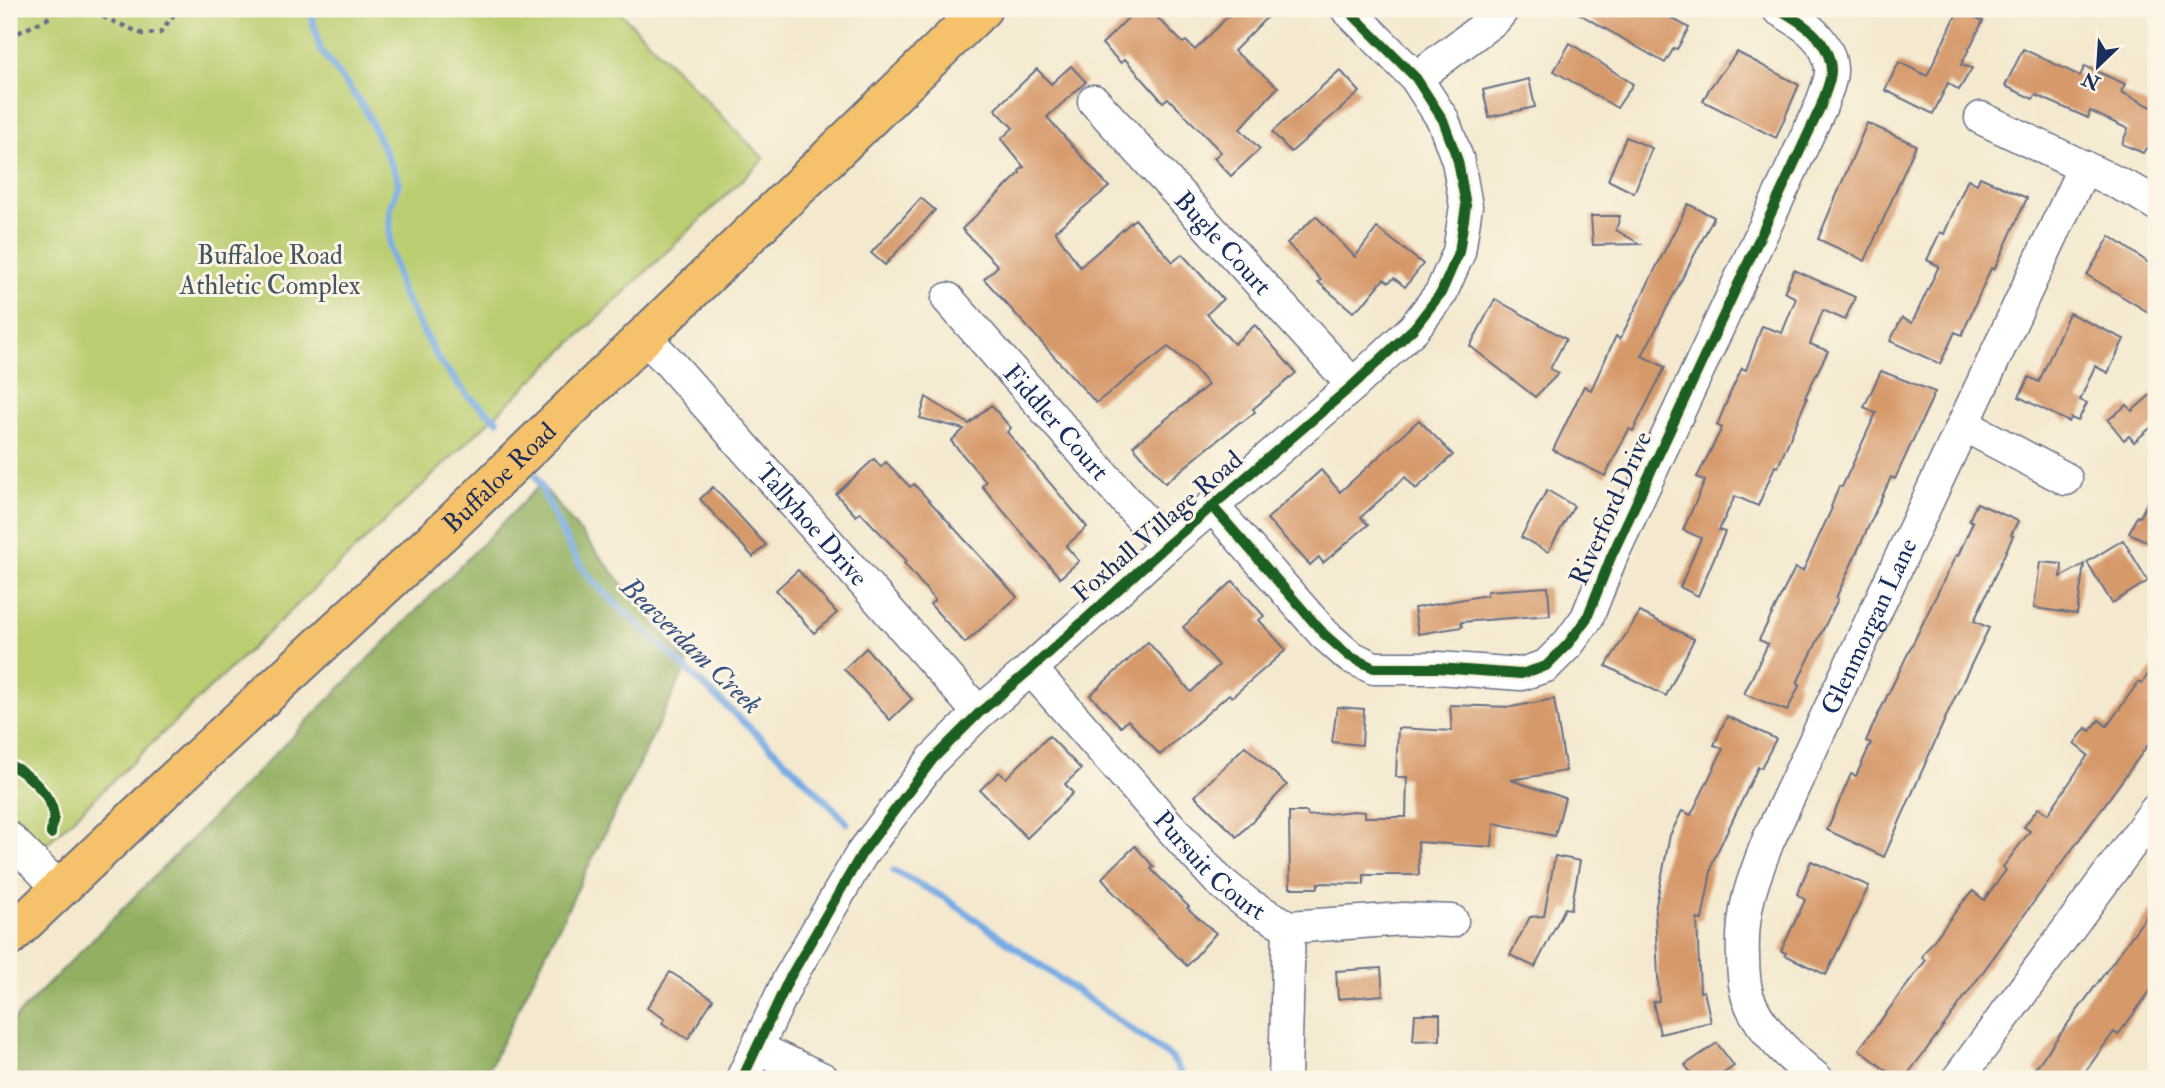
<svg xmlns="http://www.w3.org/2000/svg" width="2165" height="1088" viewBox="0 0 2165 1088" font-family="'IM FELL Double Pica',serif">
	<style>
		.green { fill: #bacd70; stroke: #6a7e67; stroke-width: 2 }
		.forest { fill: #93b062; stroke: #577060; stroke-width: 2 }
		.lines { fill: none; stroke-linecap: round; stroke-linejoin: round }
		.stream { stroke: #78abe4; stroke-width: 7 }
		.building { fill: #d6996b }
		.minor-casing { stroke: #677086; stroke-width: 35 }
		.major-casing { stroke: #677086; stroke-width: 42 }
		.path { stroke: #677086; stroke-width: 4.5; stroke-dasharray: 5 5; stroke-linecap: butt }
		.minor { stroke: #fff; stroke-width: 32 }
		.major { stroke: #f5c16b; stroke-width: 38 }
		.cycleway-casing { stroke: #fcf5e5; stroke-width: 15 }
		.cycleway { stroke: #1b5e20; stroke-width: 10 }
		.labels { text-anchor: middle; stroke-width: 6; stroke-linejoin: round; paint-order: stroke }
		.street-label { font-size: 26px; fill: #1b2f5e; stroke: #fcf5e5 }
		.park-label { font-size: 26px; fill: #435662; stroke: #fcf5e5 }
		.water-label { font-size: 28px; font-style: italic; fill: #375486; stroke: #fcf5e5 }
	</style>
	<rect width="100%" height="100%" fill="#fcf5e5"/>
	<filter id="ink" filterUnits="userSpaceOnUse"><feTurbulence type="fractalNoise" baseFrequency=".0143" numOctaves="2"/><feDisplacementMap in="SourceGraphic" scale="14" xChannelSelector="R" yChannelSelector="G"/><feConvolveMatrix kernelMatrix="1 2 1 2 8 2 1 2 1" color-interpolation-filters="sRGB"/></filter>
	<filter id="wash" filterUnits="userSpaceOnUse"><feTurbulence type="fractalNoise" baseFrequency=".00686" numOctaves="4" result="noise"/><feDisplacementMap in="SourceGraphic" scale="28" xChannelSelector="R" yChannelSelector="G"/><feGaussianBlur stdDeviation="1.57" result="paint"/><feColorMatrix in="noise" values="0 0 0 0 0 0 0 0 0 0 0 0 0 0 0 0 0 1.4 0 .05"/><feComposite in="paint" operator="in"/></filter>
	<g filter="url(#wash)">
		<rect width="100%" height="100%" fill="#f4e9cf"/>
		<path class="green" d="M9,9H617L764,159L9,880Z"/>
		<path class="forest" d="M541,484L688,664L484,1079H9V1024Z"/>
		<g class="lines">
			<g class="stream">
				<path d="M310,9L320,49L365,109L399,181L390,209V247L401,291L438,359L467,395L497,420"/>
				<path d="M536,476C551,507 564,543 585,571C601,592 630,616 650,635C715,698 785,756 847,823"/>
				<path d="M894,871L945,898L1172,1058L1185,1079"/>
			</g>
		</g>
		<g id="blocks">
			<g class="building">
				<path d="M1137,9H1149L1183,43L1186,41L1195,50L1235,9H1275L1234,51L1278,87L1240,129L1260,149L1231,176L1214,158L1221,152L1168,98L1163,102L1125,59L1121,63L1102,44Z"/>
				<path d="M1571,9H1655L1689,28L1677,49L1674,48L1665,63Z"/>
				<path d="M1959,9L1983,21L1961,65L1972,68L1959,90L1948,83L1933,114L1885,90L1899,62L1927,76Z"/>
				<path d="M1570,43L1633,84L1617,108L1554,71Z"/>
				<path d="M2023,49L2080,76L2085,66L2125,84L2121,92L2156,109V152L2146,148L2143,153L2122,144L2128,129L2090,111L2088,118L2036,95L2033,99L2005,86Z"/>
				<path d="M1737,52L1799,85L1776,138L1703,101L1709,89Z"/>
				<path d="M1071,66L1086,82L1047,117L1109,187L1055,231L1080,267L1135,219L1173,262L1182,254L1223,299L1207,314L1234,344L1255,325L1296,373L1253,409L1255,412L1241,423L1240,422L1165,483L1133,446L1208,385L1192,366L1168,347L1096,403L984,279L998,266L962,229L1020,173L1019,171L1024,167L1001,139L1013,128L995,109L1037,69L1051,84Z"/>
				<path d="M1340,70L1360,92L1291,152L1272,132Z"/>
				<path d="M1529,79L1535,107L1489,117L1483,90Z"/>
				<path d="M1867,123L1916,145L1865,261L1818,239Z"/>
				<path d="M1626,137L1652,148L1634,193L1608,180Z"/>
				<path d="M1980,177L2027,198L1994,270L1991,268L1962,335L1955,332L1940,364L1890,341L1902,318L1912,323L1939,266L1927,260L1940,232L1944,234L1968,179L1977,184Z"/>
				<path d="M921,198L935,210L885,265L871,253Z"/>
				<path d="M1688,204L1714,217L1642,356L1665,367L1633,431L1629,429L1605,476L1553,450L1584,386L1591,390L1616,336L1620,339Z"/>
				<path d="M1316,216L1355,257L1377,228L1423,264L1405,287L1394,278L1389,282L1384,279L1366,301L1353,312L1318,282L1321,280L1287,243Z"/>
				<path d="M1591,216H1620L1616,230L1640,244L1593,245Z"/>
				<path d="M2110,236L2156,268V317L2087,275Z"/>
				<path d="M1794,270L1855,297L1845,320L1823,310L1810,344L1828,351L1805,397L1807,398L1778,467L1775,466L1758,506L1735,496L1719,530L1725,532L1698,596L1680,587L1701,538L1683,530L1705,481L1697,477L1722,428L1717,425L1732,389L1742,368L1746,370L1762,326L1782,333L1796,298L1784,292Z"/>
				<path d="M1495,299L1566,339L1550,369L1559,373L1535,397L1470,346Z"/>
				<path d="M2069,313L2124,339L2108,373L2095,366L2080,400L2087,403L2078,421L2071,418L2069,422L2019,397L2029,377L2039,382Z"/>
				<path d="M1881,371L1935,392L1895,479L1891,477L1836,598L1838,599L1797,683L1800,684L1787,711L1744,694L1768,644L1759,640L1795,568L1803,571L1832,508L1831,507L1839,486L1842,487L1876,413L1864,407Z"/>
				<path d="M2156,390V423L2134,442L2129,436L2124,440L2108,420L2127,405L2132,411Z"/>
				<path d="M926,397L969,424L991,405L1011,428L1007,432L1087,527L1066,546L1079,561L1060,578L982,486L986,482L951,441L964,429L920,418Z"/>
				<path d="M1419,420L1453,455L1416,489L1405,477L1361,517L1368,525L1323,563L1319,557L1310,565L1267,519L1321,470L1340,492Z"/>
				<path d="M874,459L881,467L886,462L910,487L914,484L1017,597L965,643L930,604L935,600L904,563L907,561L860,512L856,516L836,494Z"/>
				<path d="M2156,485V546L2129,533L2137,516L2140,517Z"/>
				<path d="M713,487L766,545L753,557L700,499Z"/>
				<path d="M1547,490L1574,506L1548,552L1521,537Z"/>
				<path d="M1977,503L2018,521L2011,535L2013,536L1974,621L1989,628L1949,710L1884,857L1827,830L1851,774L1856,776L1871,743L1866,741L1875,721L1956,555L1958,556L1973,522L1969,520Z"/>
				<path d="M2123,540L2148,581L2112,603L2087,562Z"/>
				<path d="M2040,562L2062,564L2061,577L2084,564L2077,614L2034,608Z"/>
				<path d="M798,570L837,613L814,633L776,590Z"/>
				<path d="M1233,581L1264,616L1259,620L1286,650L1232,697L1229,694L1160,755L1128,720L1121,727L1090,695L1148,642L1191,692L1219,665L1183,627Z"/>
				<path d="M1548,587L1550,615L1461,622L1462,627L1418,634L1414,608L1487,595V591Z"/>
				<path d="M1640,612L1694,639L1666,696L1606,666Z"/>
				<path d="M866,648L912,699L890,720L844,669Z"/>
				<path d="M2156,663V734L1926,1050L1904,1079H1897L1859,1049L1926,960L1922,958L1924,953L1963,902L1973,891L1984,900L2006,870L2003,867L2030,831L2024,827L2038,808L2048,814L2088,755L2074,744L2086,728L2090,731L2099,720L2107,726L2139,681L2142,683Z"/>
				<path d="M1554,699L1566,771L1511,780L1565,798L1555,836L1494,823L1492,847L1418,842L1419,875H1364V884L1318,883V888H1290L1289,812H1307L1308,816L1354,811L1365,812V817H1406L1407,777H1396L1398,728L1452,731L1450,705L1511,707Z"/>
				<path d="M1337,707L1364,709L1362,745L1332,742Z"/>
				<path d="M1727,716L1776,739L1761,768L1758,767L1713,861L1702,920L1697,919L1700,992L1704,991L1711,1022L1660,1034L1653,1002L1659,1001L1655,910L1670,835L1682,811L1691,815L1723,749L1714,745Z"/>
				<path d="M1049,736L1081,769L1065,784L1073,793L1027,838L980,790L999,772L1006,778Z"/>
				<path d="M1245,746L1287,785L1237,837L1195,796Z"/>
				<path d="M1135,846L1154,867L1151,869L1189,907L1187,908L1216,933L1187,966L1109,888L1110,887L1102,878Z"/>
				<path d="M1555,856L1580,861L1571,909L1565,908L1535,967L1510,955L1530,917L1544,916Z"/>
				<path d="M1811,861L1869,886L1826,975L1785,955L1786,953L1781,951L1805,900L1797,894Z"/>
				<path d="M2156,903V983L2118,1035L2114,1032L2080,1079H2048L2034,1070Z"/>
				<path d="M1381,968L1383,995L1338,999L1336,971Z"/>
				<path d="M670,972L713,999L688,1039L662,1023L665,1019L647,1008Z"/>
				<path d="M1415,1014H1440V1040L1413,1041Z"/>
				<path d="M1717,1043L1734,1066L1715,1079H1695L1685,1065Z"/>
			</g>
		</g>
	</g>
	<g filter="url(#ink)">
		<use href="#blocks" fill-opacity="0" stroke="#677086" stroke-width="2"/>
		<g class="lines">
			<defs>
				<g id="minor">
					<path d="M1416,78L1495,19L1503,9"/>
					<path id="s1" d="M1094,101L1353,385"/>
					<path d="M1981,118L2138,193L2156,204"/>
					<path id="s2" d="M948,299L1166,546"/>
					<path id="s3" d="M644,337L668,361L979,713"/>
					<path d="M1964,425L2066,479"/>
					<path d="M1213,507L1324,634L1349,656L1374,668H1438L1521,674L1546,666L1568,644L1587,618L1611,557L1821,106C1824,95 1832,80 1831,69C1829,38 1801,22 1778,9"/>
					<path id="s4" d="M1031,669L1187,846L1218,880L1249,905L1289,927L1404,919L1452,921"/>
					<path d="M9,838L61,890"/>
					<path d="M757,1048L823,1079"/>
					<path d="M742,1079L789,979L861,855L933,759L979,713L1031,669L1166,546L1353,385L1414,328L1441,293L1459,252L1466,206L1458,161L1443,120L1416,78L1347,9"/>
					<path d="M1285,1079L1289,927"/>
					<path id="s5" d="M1817,1079C1791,1058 1760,1030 1748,998C1744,985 1743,968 1743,955C1741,911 1752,882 1768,841L2084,167"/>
					<path d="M1958,1079L2156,810"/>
				</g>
				<g id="major">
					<path id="s6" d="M9,937L166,788L450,525L982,9"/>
				</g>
			</defs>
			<use href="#minor" class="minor-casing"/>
			<use href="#major" class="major-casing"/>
			<g class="path">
				<path d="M84,9L143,34L160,33L178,9"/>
				<path d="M9,37L47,19L56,9"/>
			</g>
			<use href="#minor" class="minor"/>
			<use href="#major" class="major"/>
			<defs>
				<g id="cycleway">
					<path d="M1213,507L1324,634L1349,656L1374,668H1438L1521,674L1546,666L1568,644L1587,618L1611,557L1821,106C1824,95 1832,80 1831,69C1829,38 1801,22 1778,9"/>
					<path d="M9,765C27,772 52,795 54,816C54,821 51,828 51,834"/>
					<path d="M742,1079L789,979L861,855L933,759L979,713L1031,669L1166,546L1353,385L1414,328L1441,293L1459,252L1466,206L1458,161L1443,120L1416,78L1347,9"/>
				</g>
			</defs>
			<use href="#cycleway" class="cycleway-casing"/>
			<use href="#cycleway" class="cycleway"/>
		</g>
	</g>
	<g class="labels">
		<g class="street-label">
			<text dy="9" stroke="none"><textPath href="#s1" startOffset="192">Bugle Court</textPath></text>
			<text dy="9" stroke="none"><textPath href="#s2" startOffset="164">Fiddler Court</textPath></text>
			<text dy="9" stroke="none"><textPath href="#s6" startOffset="672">Buffaloe Road</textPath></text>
			<text transform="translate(1610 508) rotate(-66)" y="9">Riverford Drive</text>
			<text dy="9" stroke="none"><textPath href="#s3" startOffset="252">Tallyhoe Drive</textPath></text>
			<text transform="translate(1157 526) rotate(-41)" y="9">Foxhall Village Road</text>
			<text dy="9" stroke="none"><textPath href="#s5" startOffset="506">Glenmorgan Lane</textPath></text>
			<text dy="9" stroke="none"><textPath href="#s4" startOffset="266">Pursuit Court</textPath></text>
		</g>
		<g class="park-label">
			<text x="270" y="264">Buffaloe Road<tspan x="270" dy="30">Athletic Complex</tspan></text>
		</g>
		<g class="water-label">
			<text transform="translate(692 645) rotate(44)" y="10">Beaverdam Creek</text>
		</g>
	</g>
	<rect width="2165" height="1088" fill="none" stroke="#fcf5e5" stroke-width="35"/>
	<g transform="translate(2098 66) rotate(205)" stroke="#fcf5e5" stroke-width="5" paint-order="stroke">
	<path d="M0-5L12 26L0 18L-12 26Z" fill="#1b2f5e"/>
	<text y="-10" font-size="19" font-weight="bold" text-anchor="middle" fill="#1b2f5e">N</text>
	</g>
</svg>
